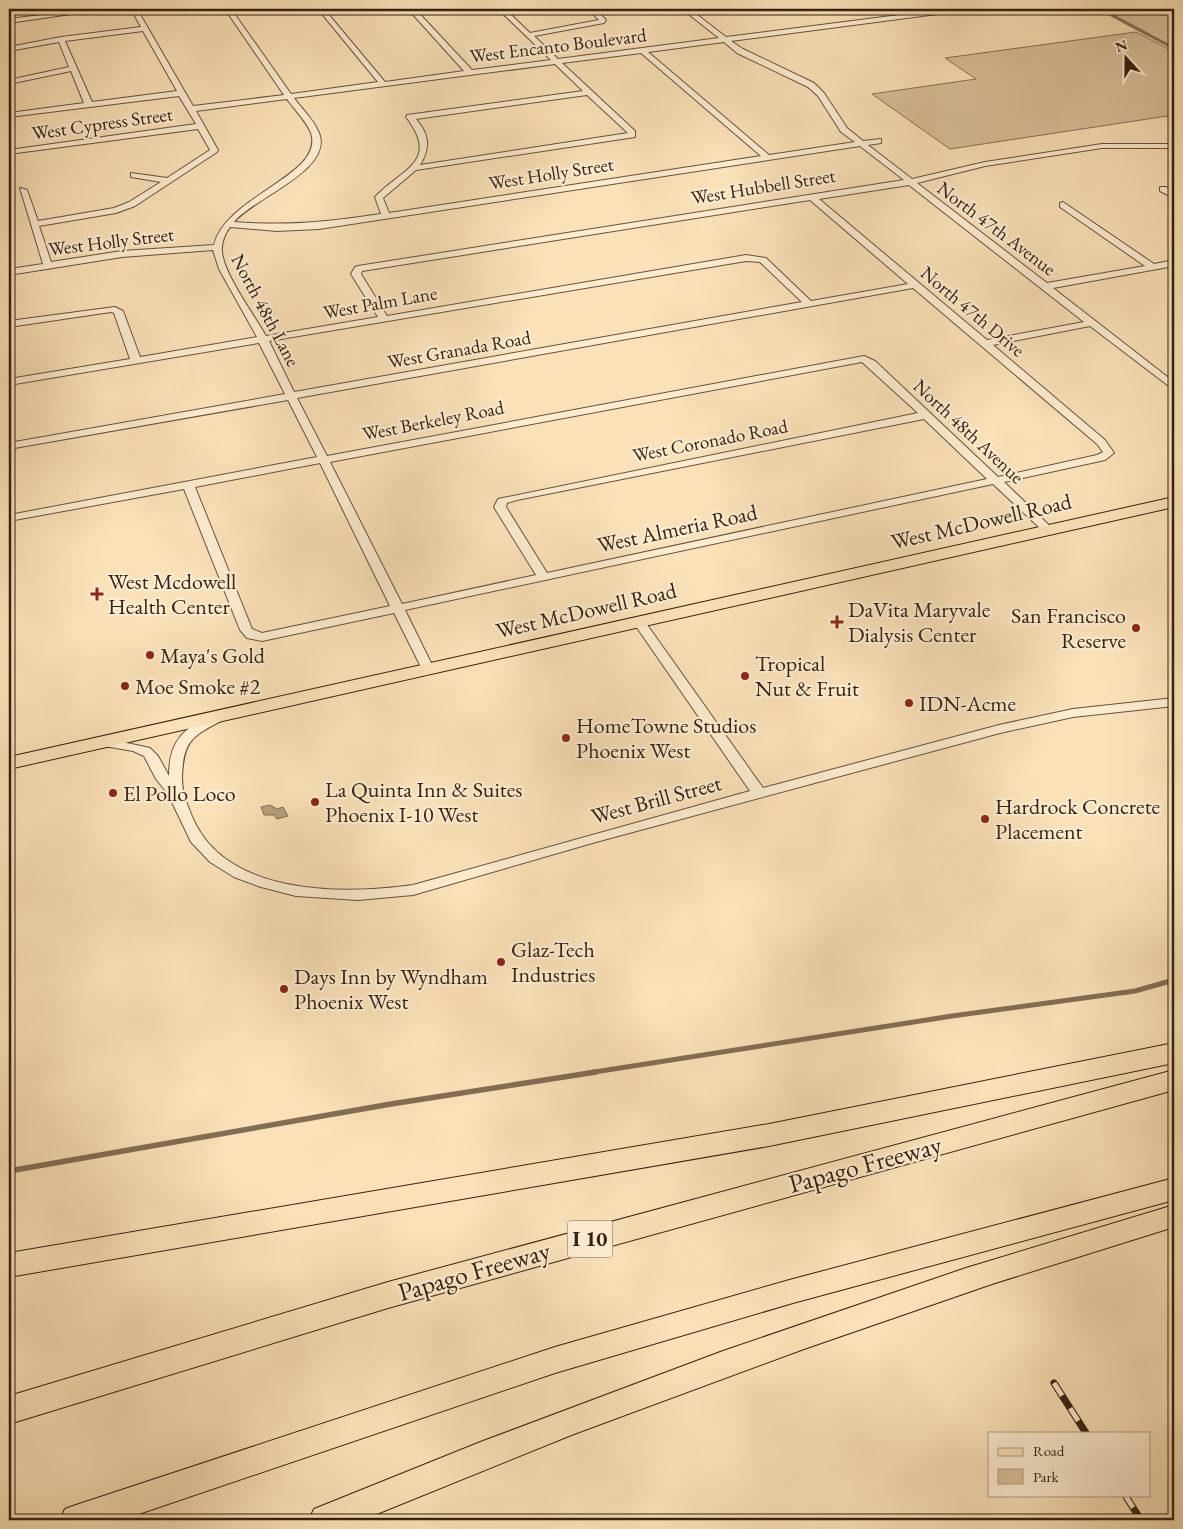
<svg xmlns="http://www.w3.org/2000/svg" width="1183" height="1529" viewBox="0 0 1183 1529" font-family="'EB Garamond',serif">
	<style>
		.green { fill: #d9c09b; stroke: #877058 }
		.water { fill: #b7a080; stroke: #836d55 }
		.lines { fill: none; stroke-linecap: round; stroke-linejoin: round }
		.stream-far2 { stroke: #836d55; stroke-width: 2.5 }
		.stream-far1 { stroke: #836d55; stroke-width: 5 }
		.stream { stroke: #836d55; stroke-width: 5.5 }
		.minor-casing { stroke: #66513d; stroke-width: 2 }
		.major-casing { stroke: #352114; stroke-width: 2 }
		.highway-casing { stroke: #352114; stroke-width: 2 }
		.minor { fill: #fcecd0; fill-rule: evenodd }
		.major { fill: #fae1b7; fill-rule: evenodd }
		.highway { fill: #fae1b7; fill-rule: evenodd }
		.rail-casing { stroke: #352114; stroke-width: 7 }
		.rail { stroke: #fcecd0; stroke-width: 5; stroke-dasharray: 15; stroke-linecap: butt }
		.poi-dot { fill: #8f2418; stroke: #fcecd0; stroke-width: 2 }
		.labels { text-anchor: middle; stroke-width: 4.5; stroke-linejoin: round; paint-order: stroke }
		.far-street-label { font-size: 19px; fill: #352114; stroke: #fcecd0 }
		.shield { fill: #fcecd0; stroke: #715e4c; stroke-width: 1 }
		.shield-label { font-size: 21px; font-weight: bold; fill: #352114 }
		.street-label { font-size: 22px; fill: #352114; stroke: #fcecd0 }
		.poi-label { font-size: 22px; fill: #352114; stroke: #fcecd0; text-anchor: start }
		.near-street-label { font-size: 26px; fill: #352114; stroke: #fcecd0 }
	</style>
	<rect width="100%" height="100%" fill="#fae1b7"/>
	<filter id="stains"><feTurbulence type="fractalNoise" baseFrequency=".004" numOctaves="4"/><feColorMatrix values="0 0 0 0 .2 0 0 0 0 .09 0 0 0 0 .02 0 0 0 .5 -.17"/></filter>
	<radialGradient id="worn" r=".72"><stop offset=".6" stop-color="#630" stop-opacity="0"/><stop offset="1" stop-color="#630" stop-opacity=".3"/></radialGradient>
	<g class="green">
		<path d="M1098,9H1174V50Z"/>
		<path d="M1136,32L1174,52V115L950,149L872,94L976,79L945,58Z"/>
	</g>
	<path class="water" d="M270,805L277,809L283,807L288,816L277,819L274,815H264L261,807Z"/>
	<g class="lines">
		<path class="stream-far2" d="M1101,9L1174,48"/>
		<path class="stream-far1" d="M588,1073L952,1016L1135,991L1174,980"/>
		<path class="stream" d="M9,1171L391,1104L596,1072"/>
		<defs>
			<g id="minor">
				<path d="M88,9H105L9,23V19Z"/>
				<path d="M131,9H137L193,106L284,95L225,9H231L291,94L378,82L318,9H324L385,82L464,71L408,9H415L472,70L551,60L498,9H505L530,33L599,20L588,9H595L606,20L604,23L534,36L558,59L719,38L682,9L692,11L728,9L696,14L726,37L946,9H963L960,11L731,41L743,49L814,83L824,93L847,128L863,141L881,139V143L868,145L912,179L985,162L1102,144H1174V148H1102L985,166L917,183L1047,283L1145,266L1060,207V203L1063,202L1154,264L1174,260V266L1053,288L1174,382V390L1090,326L993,345L1105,440L1114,453L1105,460L1004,482L1052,528V532H1044L993,484L405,610L434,669L428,673L422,669L394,613L262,641L247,638L240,630L184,489L9,521V515L317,457L288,400L9,449V443L285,394L259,343L9,385V379L130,359L114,313L111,312L9,327V321L115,307L123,311L140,357L257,337L219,269L213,250L122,257L9,275V269L43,264L20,188L27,190L38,221L114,208L129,202L161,182L131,177V173L167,178L210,150L198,129L9,154V150L196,124L179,96L9,117V113L84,103L71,71L9,84V80L69,67L59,42L9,51V47L61,37L141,27ZM143,31L177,91L92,102L65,41ZM724,42L737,53L808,87L818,96L841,132L855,142L769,155L648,52ZM641,53L761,156L389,213L383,198L416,170L635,137V131L562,63ZM555,64L583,91L407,115L406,117C441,162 401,169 375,197L381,214C327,222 288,226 234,222C253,198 334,170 319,133C314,120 302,109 294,98ZM587,95L628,133L420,165C431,147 429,134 416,119ZM287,99C294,109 307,122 311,133C325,175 225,196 214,245L122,251L51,262L39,226L116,213L135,206L217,152L218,150L196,111ZM860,146L904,180L358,266L355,267L351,274L378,317L266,336C254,315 224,274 222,252C221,244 225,233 230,227L277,231L319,229ZM909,185L1084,322L987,340L819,199ZM810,200L908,284L811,301L766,258L746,255L387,316L361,274L362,271ZM746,261L760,262L802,302L294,392L269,341ZM913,288L1097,444L1103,452L1097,455L998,477L875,361L864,356L327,456L297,398ZM862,362L918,413L498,499L494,507L536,575L402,604L330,462ZM924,419L987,479L547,573L506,507L507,503L517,500ZM320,463L390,606L262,633L252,629L195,487Z"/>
				<path d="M1160,187H1166L1174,192V198L1160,191Z"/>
				<path d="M639,618L643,619L763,788L999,725L1073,709L1174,698V706L1073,717L1000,733L596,842L413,895L358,900L296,896L261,887L234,877L210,862L191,842L168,794L156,779L144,756L133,751L99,745L97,742L104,738L150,748L158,756L169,776C169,749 177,733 202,720C209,716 213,713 221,715L223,718L221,721C190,737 183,743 182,778C182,793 186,801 191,814C223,896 341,895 413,885L750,791L633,622Z"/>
			</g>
			<path id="major" d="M1174,497V507L9,769V757Z"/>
			<g id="highway">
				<path d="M1174,1043V1063L769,1146L9,1277V1253L769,1124Z"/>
				<path d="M1174,1070V1090L388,1308L9,1424V1396L388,1282Z"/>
				<path d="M1174,1178V1200L793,1303L555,1373L121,1520H60L65,1509L76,1505L555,1347L793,1279Z"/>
				<path d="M1174,1205V1227L992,1284L804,1349L574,1434L362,1520H309L314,1509L483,1441L723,1351L966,1268Z"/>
			</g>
		</defs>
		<use href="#minor" class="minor-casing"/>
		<use href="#major" class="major-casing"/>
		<use href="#highway" class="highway-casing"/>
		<use href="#minor" class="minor"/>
		<use href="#major" class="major"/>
		<use href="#highway" class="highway"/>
		<defs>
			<g id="rail">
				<path d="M1054,1383L1086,1433"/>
				<path d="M1125,1495L1141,1520"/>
			</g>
		</defs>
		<use href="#rail" class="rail-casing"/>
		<use href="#rail" class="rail"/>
	</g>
	<g class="poi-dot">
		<path d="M94.5 586.5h5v5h5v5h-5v5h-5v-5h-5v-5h5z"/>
		<path d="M834.5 614.5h5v5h5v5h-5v5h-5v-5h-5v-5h5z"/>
		<circle cx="1136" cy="628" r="5"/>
		<circle cx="150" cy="655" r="5"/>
		<circle cx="745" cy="676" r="5"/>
		<circle cx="125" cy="686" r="5"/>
		<circle cx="909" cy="703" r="5"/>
		<circle cx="566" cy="738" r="5"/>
		<circle cx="113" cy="793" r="5"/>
		<circle cx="315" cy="802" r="5"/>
		<circle cx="985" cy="819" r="5"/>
		<circle cx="501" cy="962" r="5"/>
		<circle cx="284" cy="989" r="5"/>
	</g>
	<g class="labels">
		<g class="far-street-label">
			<text transform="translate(558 45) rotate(-7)" y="7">West Encanto Boulevard</text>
			<text transform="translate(102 123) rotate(-8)" y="7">West Cypress Street</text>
			<text transform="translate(551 173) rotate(-9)" y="7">West Holly Street</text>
			<text transform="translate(763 186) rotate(-9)" y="7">West Hubbell Street</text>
			<text transform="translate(997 228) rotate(37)" y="7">North 47th Avenue</text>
			<text transform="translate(111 241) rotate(-7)" y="7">West Holly Street</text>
			<text transform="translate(380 302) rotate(-10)" y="7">West Palm Lane</text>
			<text transform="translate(266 310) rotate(62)" y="7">North 48th Lane</text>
			<text transform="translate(973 311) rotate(40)" y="7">North 47th Drive</text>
			<text transform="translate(459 349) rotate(-10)" y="7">West Granada Road</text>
			<text transform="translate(433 420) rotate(-11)" y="7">West Berkeley Road</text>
			<text transform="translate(969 431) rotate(43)" y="7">North 48th Avenue</text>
			<text transform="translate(710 440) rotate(-11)" y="7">West Coronado Road</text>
		</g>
		<rect class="shield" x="567.5" y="1220.5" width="45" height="37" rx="4"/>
		<g class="shield-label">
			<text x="590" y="1246">I 10</text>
		</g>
		<g class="street-label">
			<text transform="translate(981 521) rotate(-13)" y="8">West McDowell Road</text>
			<text transform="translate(677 528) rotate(-12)" y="8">West Almeria Road</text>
			<text transform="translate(586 610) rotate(-13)" y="8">West McDowell Road</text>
			<text transform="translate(656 799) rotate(-15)" y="8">West Brill Street</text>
		</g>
		<g class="poi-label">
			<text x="108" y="589">West Mcdowell<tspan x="108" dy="25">Health Center</tspan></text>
			<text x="848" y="617">DaVita Maryvale<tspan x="848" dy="25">Dialysis Center</tspan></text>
			<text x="1126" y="623" text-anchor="end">San Francisco<tspan x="1126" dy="25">Reserve</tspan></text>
			<text x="160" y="663">Maya's Gold</text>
			<text x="755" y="671">Tropical<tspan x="755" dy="25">Nut &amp; Fruit</tspan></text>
			<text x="135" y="694">Moe Smoke #2</text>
			<text x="919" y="711">IDN-Acme</text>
			<text x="576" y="733">HomeTowne Studios<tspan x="576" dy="25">Phoenix West</tspan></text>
			<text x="325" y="797">La Quinta Inn &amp; Suites<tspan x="325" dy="25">Phoenix I-10 West</tspan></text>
			<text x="123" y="801">El Pollo Loco</text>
			<text x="995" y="814">Hardrock Concrete<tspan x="995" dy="25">Placement</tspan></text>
			<text x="511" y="957">Glaz-Tech<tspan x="511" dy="25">Industries</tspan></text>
			<text x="294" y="984">Days Inn by Wyndham<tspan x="294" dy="25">Phoenix West</tspan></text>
		</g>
		<g class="near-street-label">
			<text transform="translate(865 1164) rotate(-15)" y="9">Papago Freeway</text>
			<text transform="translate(474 1271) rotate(-16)" y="9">Papago Freeway</text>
		</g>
	</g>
	<rect width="1183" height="1529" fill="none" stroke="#fae1b7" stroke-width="30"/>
	<rect x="10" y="10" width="1163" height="1509" fill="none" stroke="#352114" stroke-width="2.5"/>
	<rect x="15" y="15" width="1153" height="1499" fill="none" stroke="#352114"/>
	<rect x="988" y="1432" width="162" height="65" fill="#fcecd0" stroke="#ac9b85"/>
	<rect x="998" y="1448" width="25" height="8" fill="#fae1b7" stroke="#ac9b85"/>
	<text x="1033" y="1456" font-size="15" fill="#352114">Road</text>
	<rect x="998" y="1469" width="25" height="15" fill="#d9c09b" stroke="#ac9b85"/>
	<text x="1033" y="1482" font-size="15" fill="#352114">Park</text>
	<g transform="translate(1126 58) rotate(339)" stroke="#fcecd0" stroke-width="4" paint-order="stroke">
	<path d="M0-4L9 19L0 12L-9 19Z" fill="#352114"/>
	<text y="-8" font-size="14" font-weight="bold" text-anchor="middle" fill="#352114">N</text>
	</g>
	<rect width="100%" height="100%" filter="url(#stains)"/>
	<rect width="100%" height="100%" fill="url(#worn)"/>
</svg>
